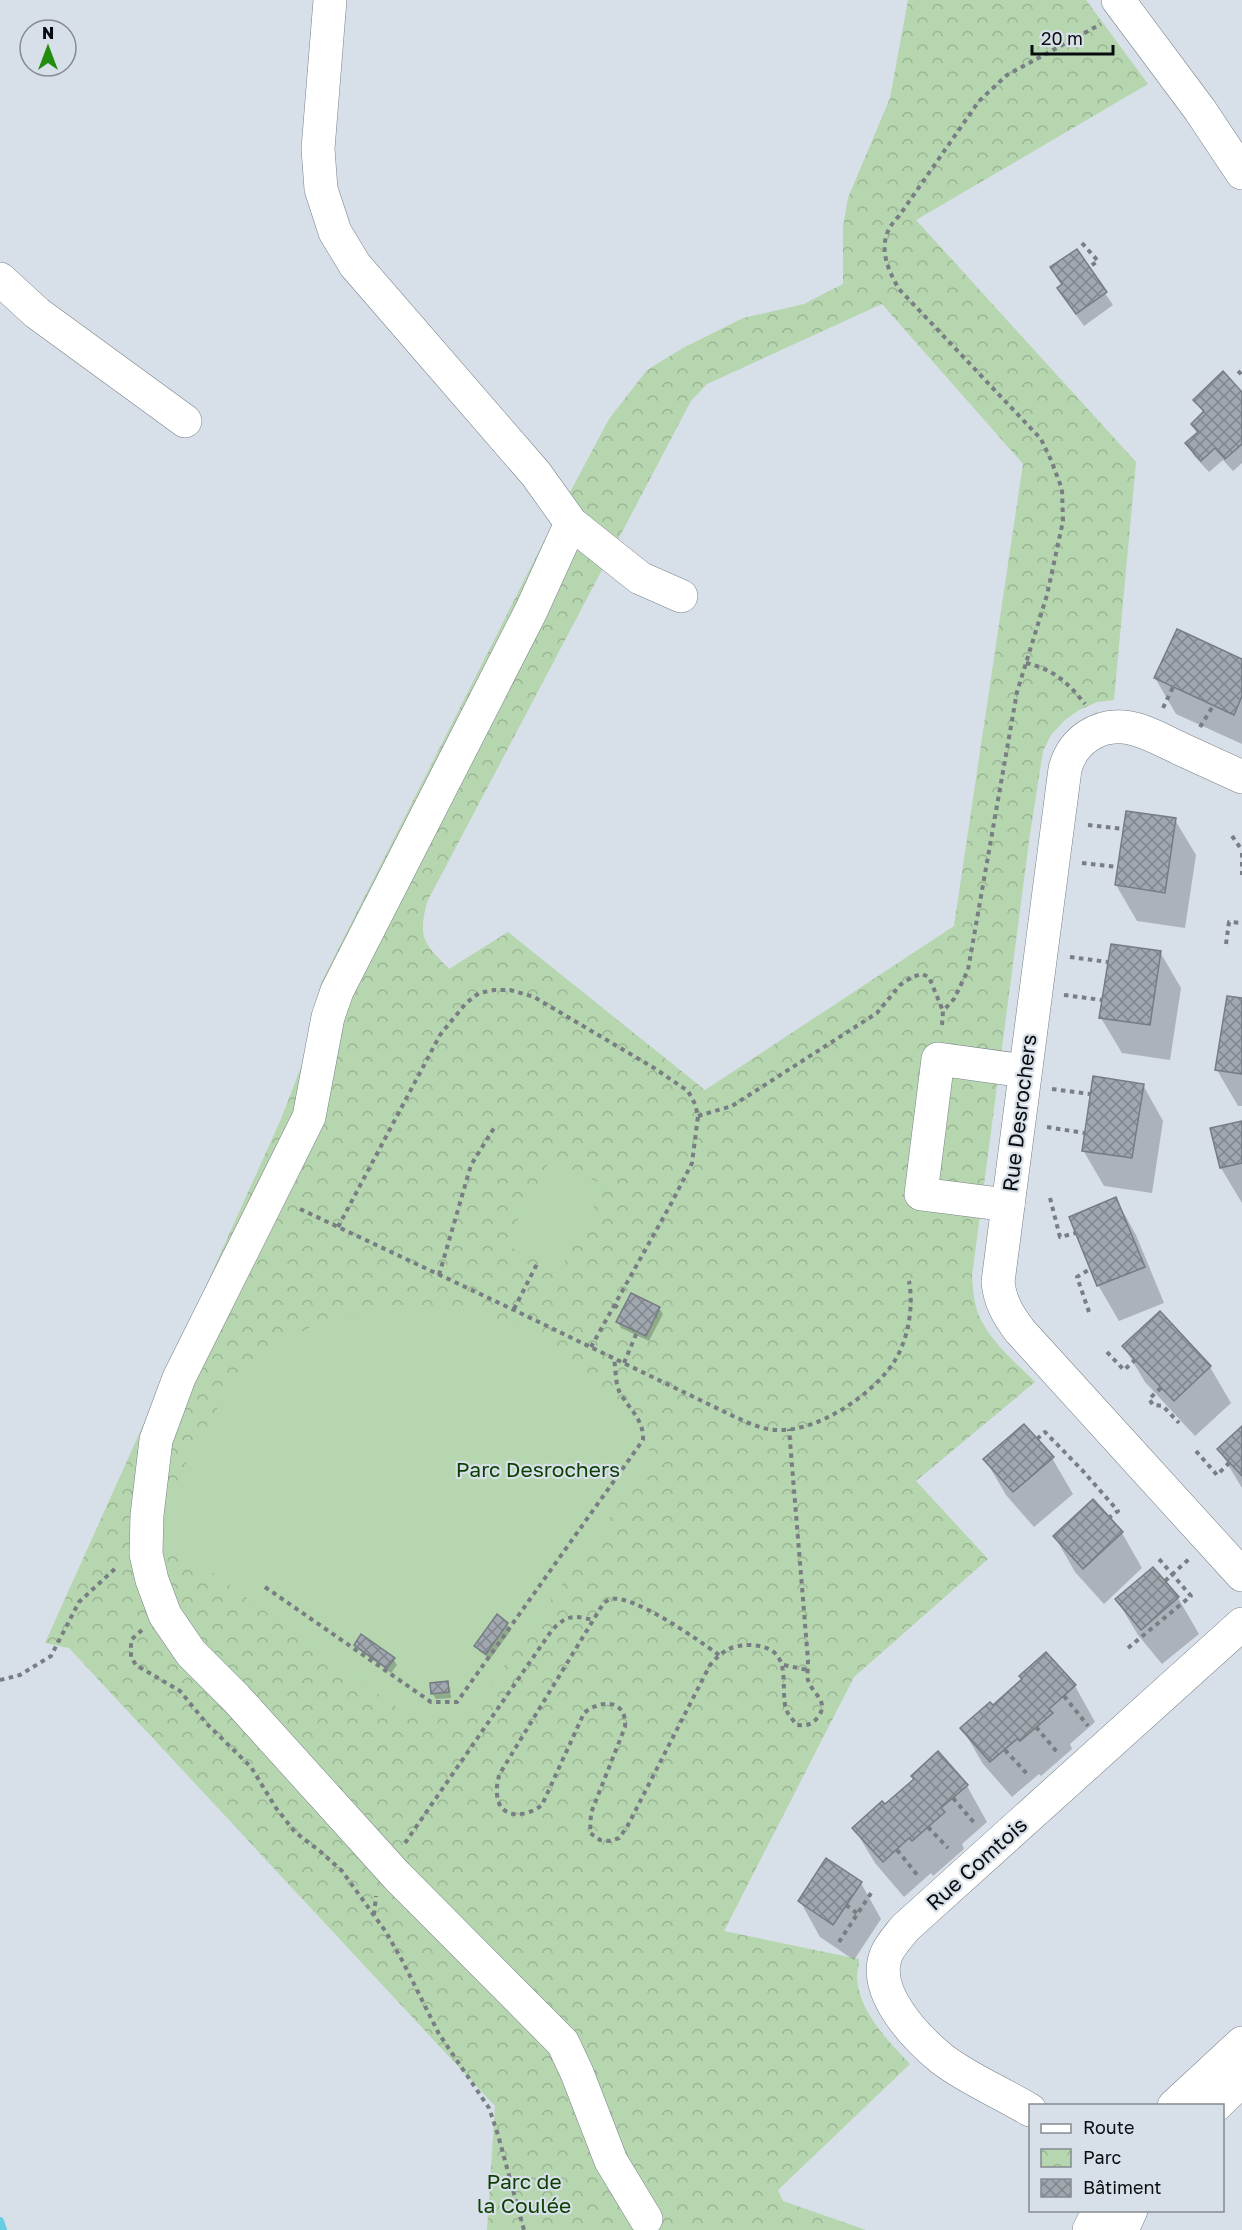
<svg xmlns="http://www.w3.org/2000/svg" width="1242" height="2230" viewBox="0 0 1242 2230" font-family="'Golos Text',sans-serif">
	<style>
		.park { fill: url(#park-crowns); fill-rule: evenodd }
		.pitch { fill: #b5d6ae }
		.shadow { fill: #0003 }
		.lines { fill: none; stroke-linecap: round; stroke-linejoin: round }
		.stream { stroke: #66cde3; stroke-width: 8 }
		.building { fill: url(#building-cross-hatch); stroke: #757c84; stroke-width: 1.5 }
		.minor-casing { stroke: #798088; stroke-width: 34 }
		.major-casing { stroke: #798088; stroke-width: 34 }
		.path { stroke: #787e84; stroke-width: 4; stroke-dasharray: 4.5 4.5; stroke-linecap: butt }
		.minor { stroke: #fff; stroke-width: 33 }
		.major { stroke: #fff; stroke-width: 33 }
		.labels { text-anchor: middle; stroke-width: 4.5; stroke-linejoin: round; paint-order: stroke }
		.street-label { font-size: 21px; fill: #090c0f; stroke: #d7dfe8 }
		.park-label { font-size: 21px; fill: #0c3f00; stroke: #d7dfe8 }
	</style>
	<defs>
		<pattern id="park-crowns" width="20" height="18" patternUnits="userSpaceOnUse" patternTransform="scale(1.5)"><rect width="20" height="18" fill="#b5d6ae"/><path d="M2 6a3 3 0 1 1 6 0M12 15a3 3 0 1 1 6 0" fill="none" stroke="#9ab694"/></pattern>
		<pattern id="building-cross-hatch" width="8" height="8" patternUnits="userSpaceOnUse" patternTransform="scale(1.5)"><rect width="8" height="8" fill="#a0a7af"/><path d="M0 0l8 8M0 8l8-8" fill="none" stroke="#81868d"/></pattern>
	</defs>
	<rect width="100%" height="100%" fill="#d7dfe8"/>
	<path class="park" d="M908,0H1086L1148,84L916,220L1136,462L1114,700L1097,702L1079,710L1065,720L1051,735L1043,751L1030,834L972,1276C973,1290 974,1305 980,1318C992,1343 1016,1363 1035,1382L916,1481L988,1559L854,1677L724,1931L859,1959C859,1965 857,1972 857,1978C859,2012 888,2041 910,2064L778,2190L783,2201L866,2230H487L495,2106L69,1648L45,1643L281,1119L304,1059L312,1017L321,983L543,543L609,419L647,370L683,348L743,318L804,304L843,284V227L848,198L890,98ZM882,304L1023,464L954,926L705,1090L508,932L449,969C423,942 418,939 427,902L691,401L707,384Z"/>
	<g class="pitch">
		<path d="M551,1158L605,1186L559,1272L505,1244Z"/>
		<path d="M434,1307L481,1313L515,1325L552,1345L583,1368L640,1426L652,1458L469,1715L410,1717L163,1537L167,1501L189,1457L225,1395L250,1369L282,1344L320,1321L376,1308Z"/>
	</g>
	<g class="shadow">
		<path d="M1076,251L1113,305L1084,326L1066,301L1063,285Z"/>
		<path d="M1242,394V463L1233,471L1223,460L1209,472L1194,456L1187,444L1198,434L1193,424L1204,414L1195,400Z"/>
		<path d="M1242,660V744L1176,714L1155,678Z"/>
		<path d="M1175,820L1196,855L1185,928L1137,921L1116,885Z"/>
		<path d="M1160,952L1181,988L1170,1060L1122,1053L1101,1018Z"/>
		<path d="M1242,1000V1106H1238L1217,1070Z"/>
		<path d="M1143,1085L1163,1121L1152,1193L1104,1186L1083,1150Z"/>
		<path d="M1242,1122V1203L1221,1168Z"/>
		<path d="M1116,1199L1136,1235L1164,1303L1119,1321L1098,1285Z"/>
		<path d="M659,1308L663,1314L649,1341L621,1328L618,1322Z"/>
		<path d="M1160,1313L1210,1367L1231,1403L1195,1436L1145,1382L1124,1347Z"/>
		<path d="M1242,1428V1488L1219,1450Z"/>
		<path d="M1052,1458L1073,1494L1034,1527L1006,1495L985,1459Z"/>
		<path d="M1122,1533L1142,1568L1104,1604L1075,1572L1055,1537Z"/>
		<path d="M1153,1569L1178,1598L1199,1634L1162,1664L1138,1635L1117,1600Z"/>
		<path d="M507,1624L511,1630L490,1659L479,1651L476,1646Z"/>
		<path d="M356,1645L393,1659L397,1665L391,1673L359,1650Z"/>
		<path d="M1046,1654L1075,1686L1095,1722L1070,1744L1072,1749L1041,1776L1039,1774L1012,1797L983,1764L962,1728L993,1707L1023,1680Z"/>
		<path d="M447,1682L450,1688L451,1698L436,1699L432,1693Z"/>
		<path d="M967,1786L987,1822L962,1844L964,1849L933,1876L931,1873L904,1897L875,1863L854,1828L885,1806Z"/>
		<path d="M861,1883L881,1919L854,1960L820,1937L800,1901Z"/>
	</g>
	<g class="lines">
		<path class="stream" d="M0,2221L3,2230"/>
	</g>
	<g class="building">
		<path d="M1077,249L1107,292L1076,314L1057,288L1062,284L1050,267Z"/>
		<path d="M1223,371L1242,392V444L1225,459L1215,448L1201,461L1185,443L1198,432L1191,424L1204,411L1193,400Z"/>
		<path d="M1177,629L1242,659V696L1234,715L1154,678Z"/>
		<path d="M1126,811L1176,818L1165,893L1115,885Z"/>
		<path d="M1111,944L1161,951L1150,1025L1099,1018Z"/>
		<path d="M1227,996L1242,998V1074L1215,1070Z"/>
		<path d="M1093,1076L1144,1084L1132,1158L1082,1151Z"/>
		<path d="M1242,1121V1163L1220,1168L1210,1128Z"/>
		<path d="M1116,1197L1145,1267L1097,1286L1069,1217Z"/>
		<path d="M631,1293L660,1307L646,1336L616,1322Z"/>
		<path d="M1160,1311L1211,1366L1174,1401L1122,1346Z"/>
		<path d="M1024,1424L1054,1457L1013,1492L983,1459Z"/>
		<path d="M1242,1426V1476L1217,1449Z"/>
		<path d="M1093,1499L1123,1532L1083,1569L1053,1536Z"/>
		<path d="M1153,1567L1179,1597L1141,1630L1115,1599Z"/>
		<path d="M497,1614L508,1623L486,1654L474,1646Z"/>
		<path d="M361,1634L395,1658L387,1668L354,1645Z"/>
		<path d="M1046,1652L1076,1685L1049,1709L1053,1713L1020,1741L1017,1739L990,1762L960,1728L990,1702L993,1705L1022,1679L1019,1676Z"/>
		<path d="M448,1681L449,1692L431,1694L430,1683Z"/>
		<path d="M938,1751L968,1785L941,1808L945,1812L912,1841L909,1838L883,1862L852,1828L882,1801L885,1804L914,1779L911,1776Z"/>
		<path d="M826,1858L862,1882L833,1925L798,1901Z"/>
	</g>
	<g class="lines">
		<defs>
			<g id="minor">
				<path d="M330,0L318,149L321,189L335,232L355,265L536,474L571,523L640,578L681,596"/>
				<path d="M0,279L37,313L185,421"/>
				<path d="M571,523L531,611L337,991L328,1017L309,1117L179,1378L156,1440L147,1515L146,1554L152,1580L165,1615L191,1653L236,1698L397,1876L563,2043L577,2073L611,2161L646,2219"/>
				<path d="M1242,777C1222,768 1203,759 1183,750C1152,736 1121,714 1088,736C1076,744 1069,754 1065,769L998,1282C1000,1302 1008,1315 1020,1331L1242,1575"/>
				<path d="M1008,1205L921,1194L938,1059L1025,1071"/>
				<path d="M1174,2106L1242,2043"/>
				<path d="M1215,2106L1242,2080"/>
				<path d="M1030,2110C1002,2093 968,2079 942,2059C915,2037 872,1992 886,1955C890,1945 898,1937 905,1928L1242,1624"/>
				<path d="M1089,2230L1099,2210"/>
				<path d="M1122,2230L1131,2210"/>
			</g>
			<path id="major" d="M1118,0L1200,110L1242,173"/>
		</defs>
		<use href="#minor" class="minor-casing"/>
		<use href="#major" class="major-casing"/>
		<g class="path">
			<path d="M1082,243L1098,261L1089,267"/>
			<path d="M1238,371L1242,375"/>
			<path d="M1026,663C1055,670 1067,682 1085,704"/>
			<path d="M1163,708L1173,687"/>
			<path d="M1200,727L1213,706"/>
			<path d="M1088,825L1123,829"/>
			<path d="M1232,836L1242,850"/>
			<path d="M1242,853V875"/>
			<path d="M1082,863L1117,867"/>
			<path d="M1226,944L1229,922L1242,923"/>
			<path d="M1070,957L1108,962"/>
			<path d="M1064,995L1102,1000"/>
			<path d="M942,1025L943,1011L954,999L968,970L1017,692L1047,595L1063,521L1062,489L1051,460L1041,439L899,289C884,264 876,238 899,216L979,101L1007,75L1101,24"/>
			<path d="M1052,1089L1090,1094"/>
			<path d="M698,1116L732,1106L877,1013L900,985L912,977L922,974L929,977L943,1011"/>
			<path d="M1047,1127L1084,1133"/>
			<path d="M1050,1198L1060,1237L1076,1233"/>
			<path d="M300,1209L514,1310L733,1416C747,1422 762,1430 777,1430C818,1432 872,1395 894,1362C908,1340 914,1307 909,1281"/>
			<path d="M338,1227L440,1035L466,1003L479,993L494,990H510L534,997L654,1068L688,1091L695,1104L698,1116L692,1163L672,1202L591,1347"/>
			<path d="M439,1275L471,1165L494,1128"/>
			<path d="M614,1305L622,1310"/>
			<path d="M514,1309L538,1262"/>
			<path d="M1089,1312L1077,1277L1090,1269"/>
			<path d="M1107,1352L1124,1370L1135,1360"/>
			<path d="M624,1363L637,1332"/>
			<path d="M1161,1388L1149,1399L1153,1405L1163,1406L1179,1423"/>
			<path d="M1037,1439L1045,1432L1083,1471L1118,1511L1110,1517"/>
			<path d="M1196,1451L1217,1475L1229,1463"/>
			<path d="M1165,1581L1189,1559"/>
			<path d="M265,1587L431,1702H457L643,1440C644,1420 630,1410 620,1393C615,1384 616,1369 614,1359"/>
			<path d="M142,1630L131,1640V1657L136,1665L180,1691L207,1724L251,1767L276,1808L295,1832L321,1852L342,1871L386,1932L403,1962L439,2034L489,2108L498,2135L524,2230"/>
			<path d="M1128,1648L1191,1596L1159,1559"/>
			<path d="M719,1655C700,1641 633,1594 611,1599C608,1600 605,1602 603,1604L499,1775C498,1781 496,1788 497,1794C499,1821 527,1817 542,1805L584,1713C601,1699 627,1699 625,1727L591,1813L590,1833L600,1840L610,1841L619,1838L627,1827L710,1665C722,1651 731,1645 750,1645C792,1647 781,1677 785,1705C786,1713 792,1719 797,1725C806,1726 812,1725 818,1717C830,1701 812,1694 808,1680C807,1674 808,1667 808,1660L789,1429"/>
			<path d="M784,1665L808,1670"/>
			<path d="M0,1680L20,1675L51,1656L79,1602L118,1566"/>
			<path d="M1064,1696L1088,1726"/>
			<path d="M1036,1727L1057,1752"/>
			<path d="M1005,1750L1029,1776"/>
			<path d="M953,1798L976,1825"/>
			<path d="M928,1827L948,1848"/>
			<path d="M405,1843L552,1630C567,1615 573,1615 593,1620"/>
			<path d="M897,1850L919,1877"/>
			<path d="M846,1905L858,1914"/>
			<path d="M374,1915L376,1896"/>
			<path d="M839,1942L873,1890"/>
		</g>
		<use href="#minor" class="minor"/>
		<use href="#major" class="major"/>
	</g>
	<g class="labels">
		<g class="street-label">
			<text transform="translate(1020 1113) rotate(-83)" y="7">Rue Desrochers</text>
			<text transform="translate(977 1864) rotate(-42)" y="7">Rue Comtois</text>
		</g>
		<g class="park-label">
			<text x="538" y="1477">Parc Desrochers</text>
			<text x="524" y="2189">Parc de<tspan x="524" dy="24">la Coulée</tspan></text>
		</g>
	</g>
	<rect x="1029" y="2104" width="195" height="108" fill="#d7dfe8" stroke="#858b91" stroke-width="1.5"/>
	<rect x="1041" y="2124" width="30" height="9" fill="#ffffff" stroke="#858b91" stroke-width="1.5"/>
	<text x="1083" y="2134" font-size="18" fill="#090c0f">Route</text>
	<rect x="1041" y="2149" width="30" height="18" fill="url(#park-crowns)" stroke="#858b91" stroke-width="1.5"/>
	<text x="1083" y="2164" font-size="18" fill="#090c0f">Parc</text>
	<rect x="1041" y="2179" width="30" height="18" fill="url(#building-cross-hatch)" stroke="#858b91" stroke-width="1.5"/>
	<text x="1083" y="2194" font-size="18" fill="#090c0f">Bâtiment</text>
	<g transform="translate(48 48)"><circle r="28" fill="#d7dfe8" stroke="#858b91" stroke-width="1.5"/>
	<path d="M0-4.5L10 22L0 15L-10 22Z" fill="#218c0d"/>
	<text y="-9" font-size="16" font-weight="bold" text-anchor="middle" fill="#090c0f">N</text>
	</g>
	<path d="M1032 45v9h81v-9" fill="none" stroke="#090c0f" stroke-width="3"/>
	<text x="1041" y="45" font-size="18" fill="#090c0f" stroke="#d7dfe8" stroke-width="4.5" paint-order="stroke">20 m</text>
</svg>
